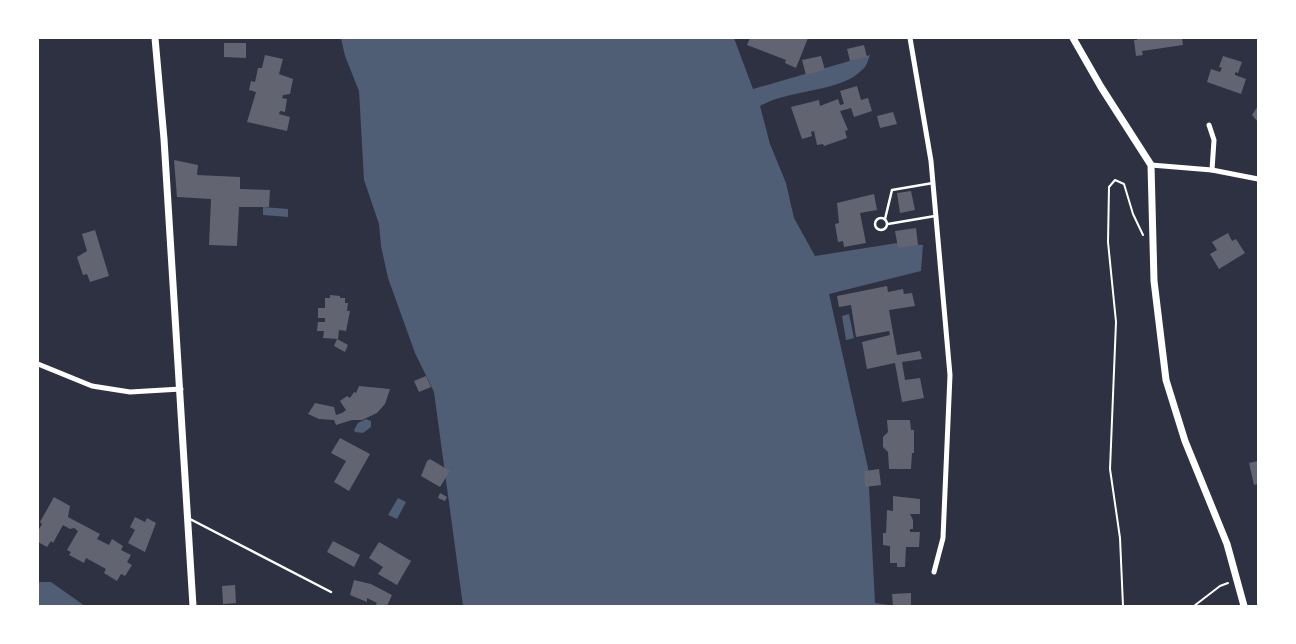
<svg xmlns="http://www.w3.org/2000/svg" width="1296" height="644" viewBox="0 0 1296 644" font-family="'Golos Text',sans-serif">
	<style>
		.water { fill: #4f5d75 }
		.building { fill: #626471 }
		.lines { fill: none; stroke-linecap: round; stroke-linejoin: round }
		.path { stroke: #fff; stroke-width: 2 }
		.service { stroke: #fff; stroke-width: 2.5 }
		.minor { stroke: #fff; stroke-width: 5 }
		.tertiary { stroke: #fff; stroke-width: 7 }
	</style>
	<rect width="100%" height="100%" fill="#2d3142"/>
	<g class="water">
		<path d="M341,38H734L753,89L870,55C868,60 867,66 863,69C841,93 789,89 760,106L770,144L786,183L794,218L815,256L897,243L923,245L921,271L829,294L868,468L875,603L895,606H463L434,392L415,353L388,278L381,246L379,224L364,180L359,91L345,56Z"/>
		<path d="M263,207L288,209V217L263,215Z"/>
		<path d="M849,314L854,338L846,340L842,316Z"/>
		<path d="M366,419L371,421V427L363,433L355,432L354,430L358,423Z"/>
		<path d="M398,498L406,502L397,519L388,515Z"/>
		<path d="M38,582H51L85,606H38Z"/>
	</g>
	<g class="building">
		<path d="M750,38H808L796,68L785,63L786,60L747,45Z"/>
		<path d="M1137,38H1182L1183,45L1142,51L1143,55L1136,56L1134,40H1137Z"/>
		<path d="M224,43H246V58L224,57Z"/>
		<path d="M864,45L867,57L850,61L847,49Z"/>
		<path d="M265,55L283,59L279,74L293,79L290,94L283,95L282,98L287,99L285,112L280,111L279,114L290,117L287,131L247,122L256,92L249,90L251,81L255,82L258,68H262Z"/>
		<path d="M821,56L825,70L806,75L802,60Z"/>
		<path d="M1223,56L1242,62L1238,73L1235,72V75L1246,79L1241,94L1207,82L1211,69L1220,72L1222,68L1219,67Z"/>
		<path d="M857,86L861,100L868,98L872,111L854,117L851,108L840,111L848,130L845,131L847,138L824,146L823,144L817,145L814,131L811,132L812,136L802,139L791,107L819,100L820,106L838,99L840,105L844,104L840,91Z"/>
		<path d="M1258,106V122L1252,115Z"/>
		<path d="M893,112L897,124L880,128L877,116Z"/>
		<path d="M174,160L198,165L197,175L240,177V189L270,190L269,207H239L237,246L209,245L211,199L177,197Z"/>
		<path d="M911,191L915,210L900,213L897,193Z"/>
		<path d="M874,194L877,210L860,213L866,243L844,247L843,241L838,242L835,224L839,223L837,203Z"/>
		<path d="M916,228L918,245L898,248L895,231Z"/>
		<path d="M95,230L109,276L90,282L87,274L83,275L77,257L87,251L82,234Z"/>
		<path d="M1228,233L1232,241L1236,239L1245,253L1219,269L1210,254L1217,250L1212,242Z"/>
		<path d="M887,286L888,292L903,289L904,294L912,293L915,306L889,310L897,355L920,351L922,359L902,362L905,380L920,378L924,398L902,402L895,363L867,369L862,342L890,335L889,331L856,337L851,305L839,307L837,296Z"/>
		<path d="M330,295L340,296V298H345V303H348L347,311H350L346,331L339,330L338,339L323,338L324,331H317L318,322H325V318H318V308H325V298H330Z"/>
		<path d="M337,339L348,345L345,352L334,346Z"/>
		<path d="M426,376L431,387L419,392L414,381Z"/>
		<path d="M359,386L390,389L385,404L377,413L362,420H352L336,425L334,420L319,419L308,414L315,403L334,407L336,415L342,413L346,410L340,401L347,396L350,398L354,392L356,393Z"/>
		<path d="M887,420H910L911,430H914V453H912L911,469H889L888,452L883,447V437L888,432Z"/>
		<path d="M340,438L370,454L349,491L334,482L346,461L331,453Z"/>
		<path d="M430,459L450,471L440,487L421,476L427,461Z"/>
		<path d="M1258,461V484L1254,485L1249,463Z"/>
		<path d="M879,469L881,485L865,487L864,471Z"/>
		<path d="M440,493L447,497L445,501L438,498Z"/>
		<path d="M893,496L920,499V514H910L913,520V529H910V532H920L919,547H906L905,567H897V563H890V546L883,545V533H886L887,510L893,511Z"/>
		<path d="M54,497L70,506L68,517L100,534L97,539L109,545L112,539L123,546L121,550L131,555L127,562L132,565L125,576L121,574L117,581L104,573L106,569L86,558L84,563L69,555L71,552L67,550L78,531L74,528L70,529L63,525L53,543L51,541L47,547L38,542V531L42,524L40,522Z"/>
		<path d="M135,517L145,522L147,518L156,523L145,552L128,543L135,530L130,527Z"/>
		<path d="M333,541L360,555L354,567L327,552Z"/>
		<path d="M379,542L411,561L397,585L378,574L383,567L369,558Z"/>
		<path d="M354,580L371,584L392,595L387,606H375L377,603L367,598V602L350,595Z"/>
		<path d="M235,585L236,603L223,604L222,586Z"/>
		<path d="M911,593V606H893L892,594Z"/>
	</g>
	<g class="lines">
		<g class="path">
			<path d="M1123,606L1120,538L1110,469L1116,322L1108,242L1109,187L1115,180L1124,184L1133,214L1143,235"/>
			<path d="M1194,606L1220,586L1228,583"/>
		</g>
		<g class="service">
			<circle cx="881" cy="224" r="6"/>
			<path d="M885,219L892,190L933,183"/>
			<path d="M888,224L935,216"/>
			<path d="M190,519L331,592"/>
		</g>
		<g class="minor">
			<path d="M910,38L931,161L950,375L943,538L934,572"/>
			<path d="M1209,125L1214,140L1212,170"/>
			<path d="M1151,165L1212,170L1258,179"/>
			<path d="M38,364L92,386L130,392L181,389"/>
		</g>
		<g class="tertiary">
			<path d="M155,38L164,139L193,606"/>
			<path d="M1073,38L1101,87L1151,165L1154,281L1166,380L1185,441L1227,544L1244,606"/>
		</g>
	</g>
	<rect width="1296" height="644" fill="none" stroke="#ffffff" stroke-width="78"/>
</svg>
